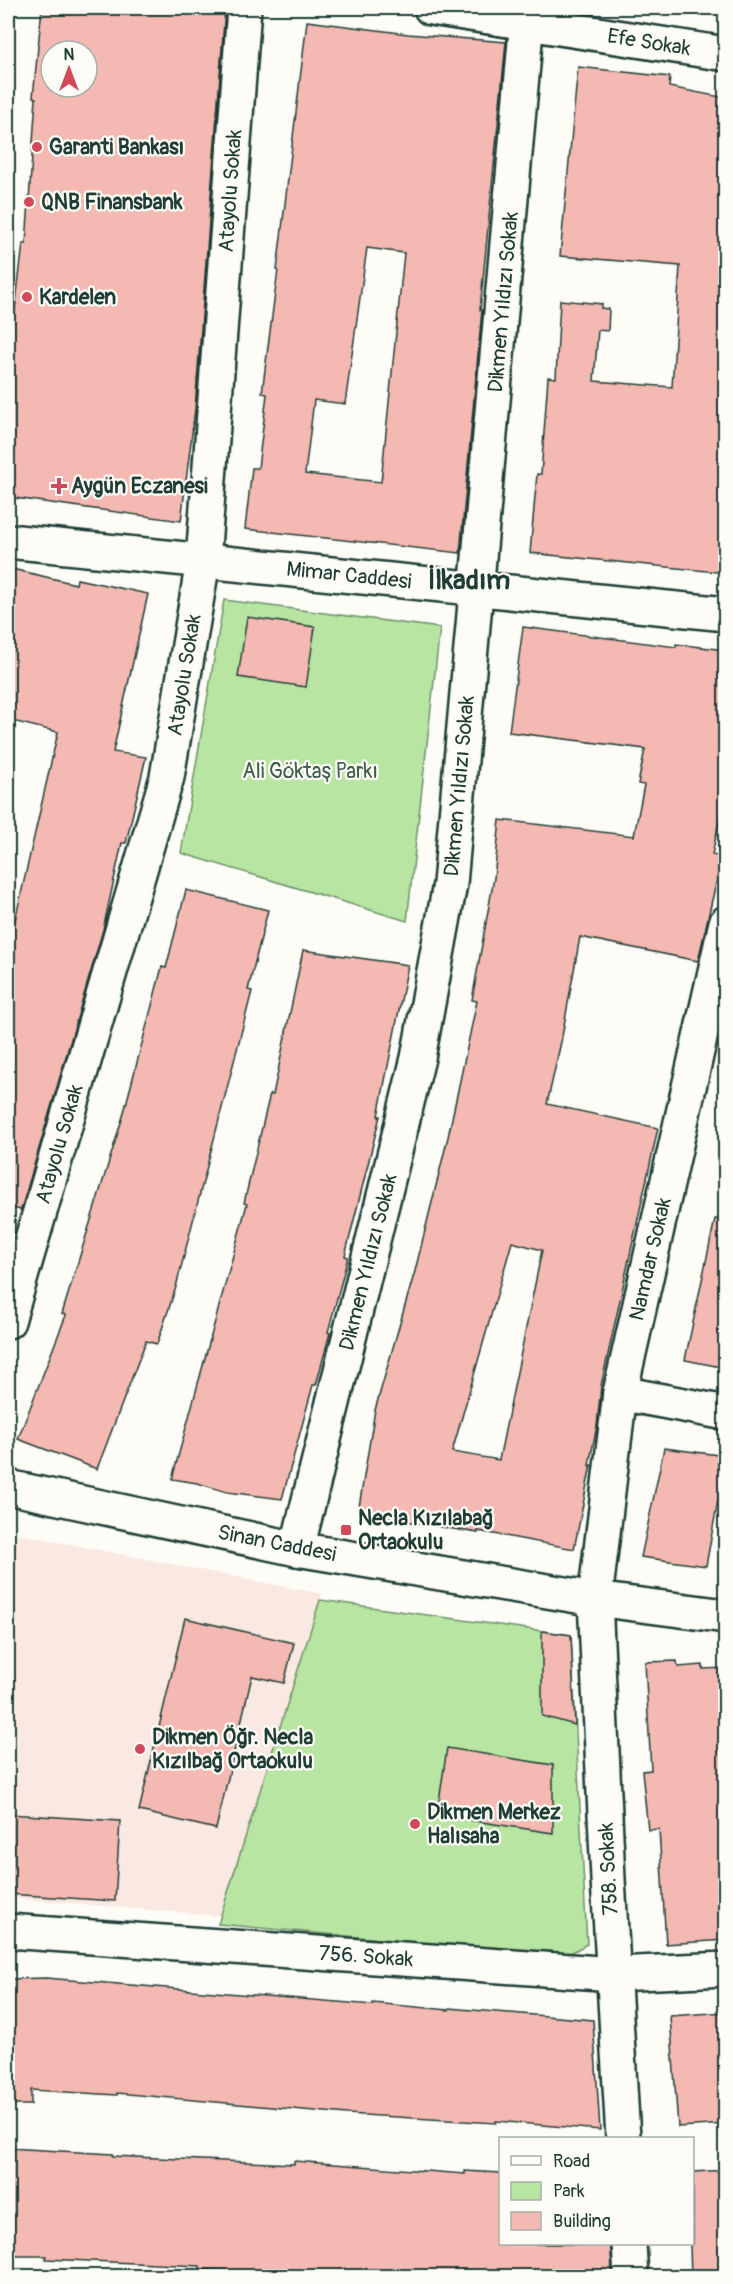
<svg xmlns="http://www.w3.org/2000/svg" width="733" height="2284" viewBox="0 0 733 2284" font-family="Pangolin,sans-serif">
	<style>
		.built { fill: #fae8e2 }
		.green { fill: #b9e5a2; stroke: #6c916b; stroke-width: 1.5 }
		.building { fill: #f4b9b2; stroke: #1f3d34; stroke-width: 1.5; fill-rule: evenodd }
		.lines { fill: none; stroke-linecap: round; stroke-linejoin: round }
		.street-casing { stroke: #1f3d34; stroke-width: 38 }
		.secondary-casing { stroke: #1f3d34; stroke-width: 38 }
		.street { stroke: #fdfcf7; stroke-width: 33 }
		.secondary { stroke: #fdfcf7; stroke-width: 33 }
		.poi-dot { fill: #d1495b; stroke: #fdfcf7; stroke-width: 2 }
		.labels { text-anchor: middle; stroke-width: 4.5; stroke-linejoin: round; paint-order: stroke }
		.street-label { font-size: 21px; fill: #1f3d34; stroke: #fdfcf7 }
		.poi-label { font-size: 21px; font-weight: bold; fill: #1f3d34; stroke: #fdfcf7; text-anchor: start }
		.park-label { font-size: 21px; fill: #3e5f4a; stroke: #fdfcf7 }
		.district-label { font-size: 27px; font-weight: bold; fill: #1f3d34; stroke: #fdfcf7 }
	</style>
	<rect width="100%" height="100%" fill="#fdfcf7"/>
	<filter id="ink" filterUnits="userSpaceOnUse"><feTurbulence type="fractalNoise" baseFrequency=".0167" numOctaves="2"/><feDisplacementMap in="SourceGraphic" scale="12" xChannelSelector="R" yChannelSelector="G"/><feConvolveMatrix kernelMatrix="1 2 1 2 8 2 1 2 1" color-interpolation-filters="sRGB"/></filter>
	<g filter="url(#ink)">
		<path class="built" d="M8,1532L322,1594L221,1916L8,1898Z"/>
		<g class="green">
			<path d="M224,600L440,628L407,921L181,853Z"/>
			<path d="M320,1600L571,1635L587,1944L565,1956L218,1924Z"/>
		</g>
		<g class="building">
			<path d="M42,8H225L195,409L181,521L8,497V382L11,359H9L23,244H26L36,98L33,97ZM51,51H87V87H51Z"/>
			<path d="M307,21L408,34L506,42L480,310H482L460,553L245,529L252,468H258L267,394L262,393L278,270H277ZM367,248L404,253L381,482L305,474L314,400L345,404Z"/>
			<path d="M578,67L670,77L669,87L726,98V573L530,553L537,474H541L548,377L556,378L560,300L602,304L601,308L609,309L608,331L598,330L594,381L672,387L680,266L560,256Z"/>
			<path d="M8,568L76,584L77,579L148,594L113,752L146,757L126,843H122L103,930L21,1210L8,1207V951L58,732L8,720Z"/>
			<path d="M247,617L315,627L306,687L238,677Z"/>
			<path d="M523,627L676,647V644L726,650V802H723L712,855L722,857L698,961L580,937L561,1042L547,1104L658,1128L601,1386L597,1426L589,1465H591L574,1549L478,1531V1533L358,1513L375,1410L415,1271L448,1137L477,1001L472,1000L494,878L500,820L634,836L644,785L638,784L645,749L509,732ZM512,1242L542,1250L499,1460L452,1452Z"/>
			<path d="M186,890L268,910L248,990L252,991L176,1287L157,1344L146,1341L97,1469L18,1439L66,1315L62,1314L123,1116L162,967L166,968Z"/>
			<path d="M303,950L408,965L378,1116H380L345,1256L348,1257L328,1332L330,1333L316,1385H313L282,1499L227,1492L197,1483L172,1479L247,1204L244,1203L270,1094L273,1095Z"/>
			<path d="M715,1219L726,1220V1368L685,1360Z"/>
			<path d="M664,1448L726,1456L706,1566L641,1557Z"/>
			<path d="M185,1618L294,1643L284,1683L252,1676L216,1829L139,1811Z"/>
			<path d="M542,1631L571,1635L575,1725L542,1716Z"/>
			<path d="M677,1661L678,1667L703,1665V1669L726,1668V1940L666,1944L659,1829L648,1830L642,1771L651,1770L645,1662Z"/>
			<path d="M447,1748L553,1765V1833L437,1815Z"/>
			<path d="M8,1814L120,1821L115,1901L8,1894Z"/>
			<path d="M46,1978L373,2005V2003L449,2010V2008L593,2020L600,2130L496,2121V2123L347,2114L117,2093V2095L31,2090V2105H8V1979Z"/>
			<path d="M726,2012V2124L678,2127L670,2016Z"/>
			<path d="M8,2148L113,2154V2156L294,2164V2161L465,2174V2171L501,2173V2244H611L612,2277H425L354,2272L353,2277H332L200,2269V2266L46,2259L47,2256H8Z"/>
			<path d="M726,2170V2277H691L690,2244H693V2172Z"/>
		</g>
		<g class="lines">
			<defs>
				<g id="street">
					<path d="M431,8L726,54"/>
					<path d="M8,541L726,614"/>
					<path d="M8,1321L167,777L203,561L244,8"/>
					<path d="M620,1393L726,1413"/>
					<path d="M297,1549L418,1058L450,884L528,8"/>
					<path d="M8,1931L614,1974L726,1969"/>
					<path d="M623,2138L608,1879L595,1599L620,1393L726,923"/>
					<path d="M629,2244L631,2276"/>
				</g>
				<path id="secondary" d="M8,1487L297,1549L595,1599L726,1616"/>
			</defs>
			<use href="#street" class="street-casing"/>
			<use href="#secondary" class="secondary-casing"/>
			<use href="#street" class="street"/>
			<use href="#secondary" class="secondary"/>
		</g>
	</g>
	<g class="poi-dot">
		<circle cx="37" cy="147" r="6"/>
		<circle cx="29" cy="202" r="6"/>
		<circle cx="27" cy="297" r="6"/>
		<path d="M56 477h6v6h6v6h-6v6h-6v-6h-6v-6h6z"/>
		<rect x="340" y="1524" width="12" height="12" rx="3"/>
		<circle cx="140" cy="1749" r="6"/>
		<circle cx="415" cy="1824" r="6"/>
	</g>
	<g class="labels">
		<g class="street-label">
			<text transform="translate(649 42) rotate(9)" y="7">Efe Sokak</text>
			<text transform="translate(230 191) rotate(-86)" y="7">Atayolu Sokak</text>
			<text transform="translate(503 302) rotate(-85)" y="7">Dikmen Yıldızı Sokak</text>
			<text transform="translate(349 575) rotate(6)" y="7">Mimar Caddesi</text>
			<text transform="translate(184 675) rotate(-81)" y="7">Atayolu Sokak</text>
			<text transform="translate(459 786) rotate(-85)" y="7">Dikmen Yıldızı Sokak</text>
			<text transform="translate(59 1144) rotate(-74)" y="7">Atayolu Sokak</text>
			<text transform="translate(650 1259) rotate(-77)" y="7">Namdar Sokak</text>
			<text transform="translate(368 1262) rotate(-76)" y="7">Dikmen Yıldızı Sokak</text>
			<text transform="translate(277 1543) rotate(11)" y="7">Sinan Caddesi</text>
			<text transform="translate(608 1869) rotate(-93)" y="7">758. Sokak</text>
			<text transform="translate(366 1956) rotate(4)" y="7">756. Sokak</text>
		</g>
		<g class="poi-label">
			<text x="49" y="154">Garanti Bankası</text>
			<text x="41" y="209">QNB Finansbank</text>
			<text x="39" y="304">Kardelen</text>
			<text x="71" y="493">Aygün Eczanesi</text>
			<text x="358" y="1525">Necla Kızılabağ<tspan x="358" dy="24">Ortaokulu</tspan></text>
			<text x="152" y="1744">Dikmen Öğr. Necla<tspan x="152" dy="24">Kızılbağ Ortaokulu</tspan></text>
			<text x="427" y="1819">Dikmen Merkez<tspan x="427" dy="24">Halısaha</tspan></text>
		</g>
		<g class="park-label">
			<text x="310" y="778">Ali Göktaş Parkı</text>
		</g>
		<g class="district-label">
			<text x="469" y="589">İlkadım</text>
		</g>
	</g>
	<rect width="733" height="2284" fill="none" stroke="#fdfcf7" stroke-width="30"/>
	<rect x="15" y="15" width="703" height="2254" fill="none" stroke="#1f3d34" stroke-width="2" filter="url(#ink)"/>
	<rect x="499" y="2137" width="195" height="108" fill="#fdfcf7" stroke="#a4b0a9" stroke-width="1.5"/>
	<rect x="511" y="2156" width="30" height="9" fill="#fdfcf7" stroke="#a4b0a9" stroke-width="1.5"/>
	<text x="553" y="2167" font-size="18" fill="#1f3d34">Road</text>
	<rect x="511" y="2182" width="30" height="18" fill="#b9e5a2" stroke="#a4b0a9" stroke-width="1.5"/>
	<text x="553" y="2197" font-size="18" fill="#1f3d34">Park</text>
	<rect x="511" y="2212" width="30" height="18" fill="#f4b9b2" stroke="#a4b0a9" stroke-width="1.5"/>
	<text x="553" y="2227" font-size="18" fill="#1f3d34">Building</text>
	<g transform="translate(69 69)"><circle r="28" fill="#fdfcf7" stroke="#a4b0a9" stroke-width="1.5"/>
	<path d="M0-4.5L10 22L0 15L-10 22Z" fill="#d1495b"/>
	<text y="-9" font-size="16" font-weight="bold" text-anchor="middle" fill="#1f3d34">N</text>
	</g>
</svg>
